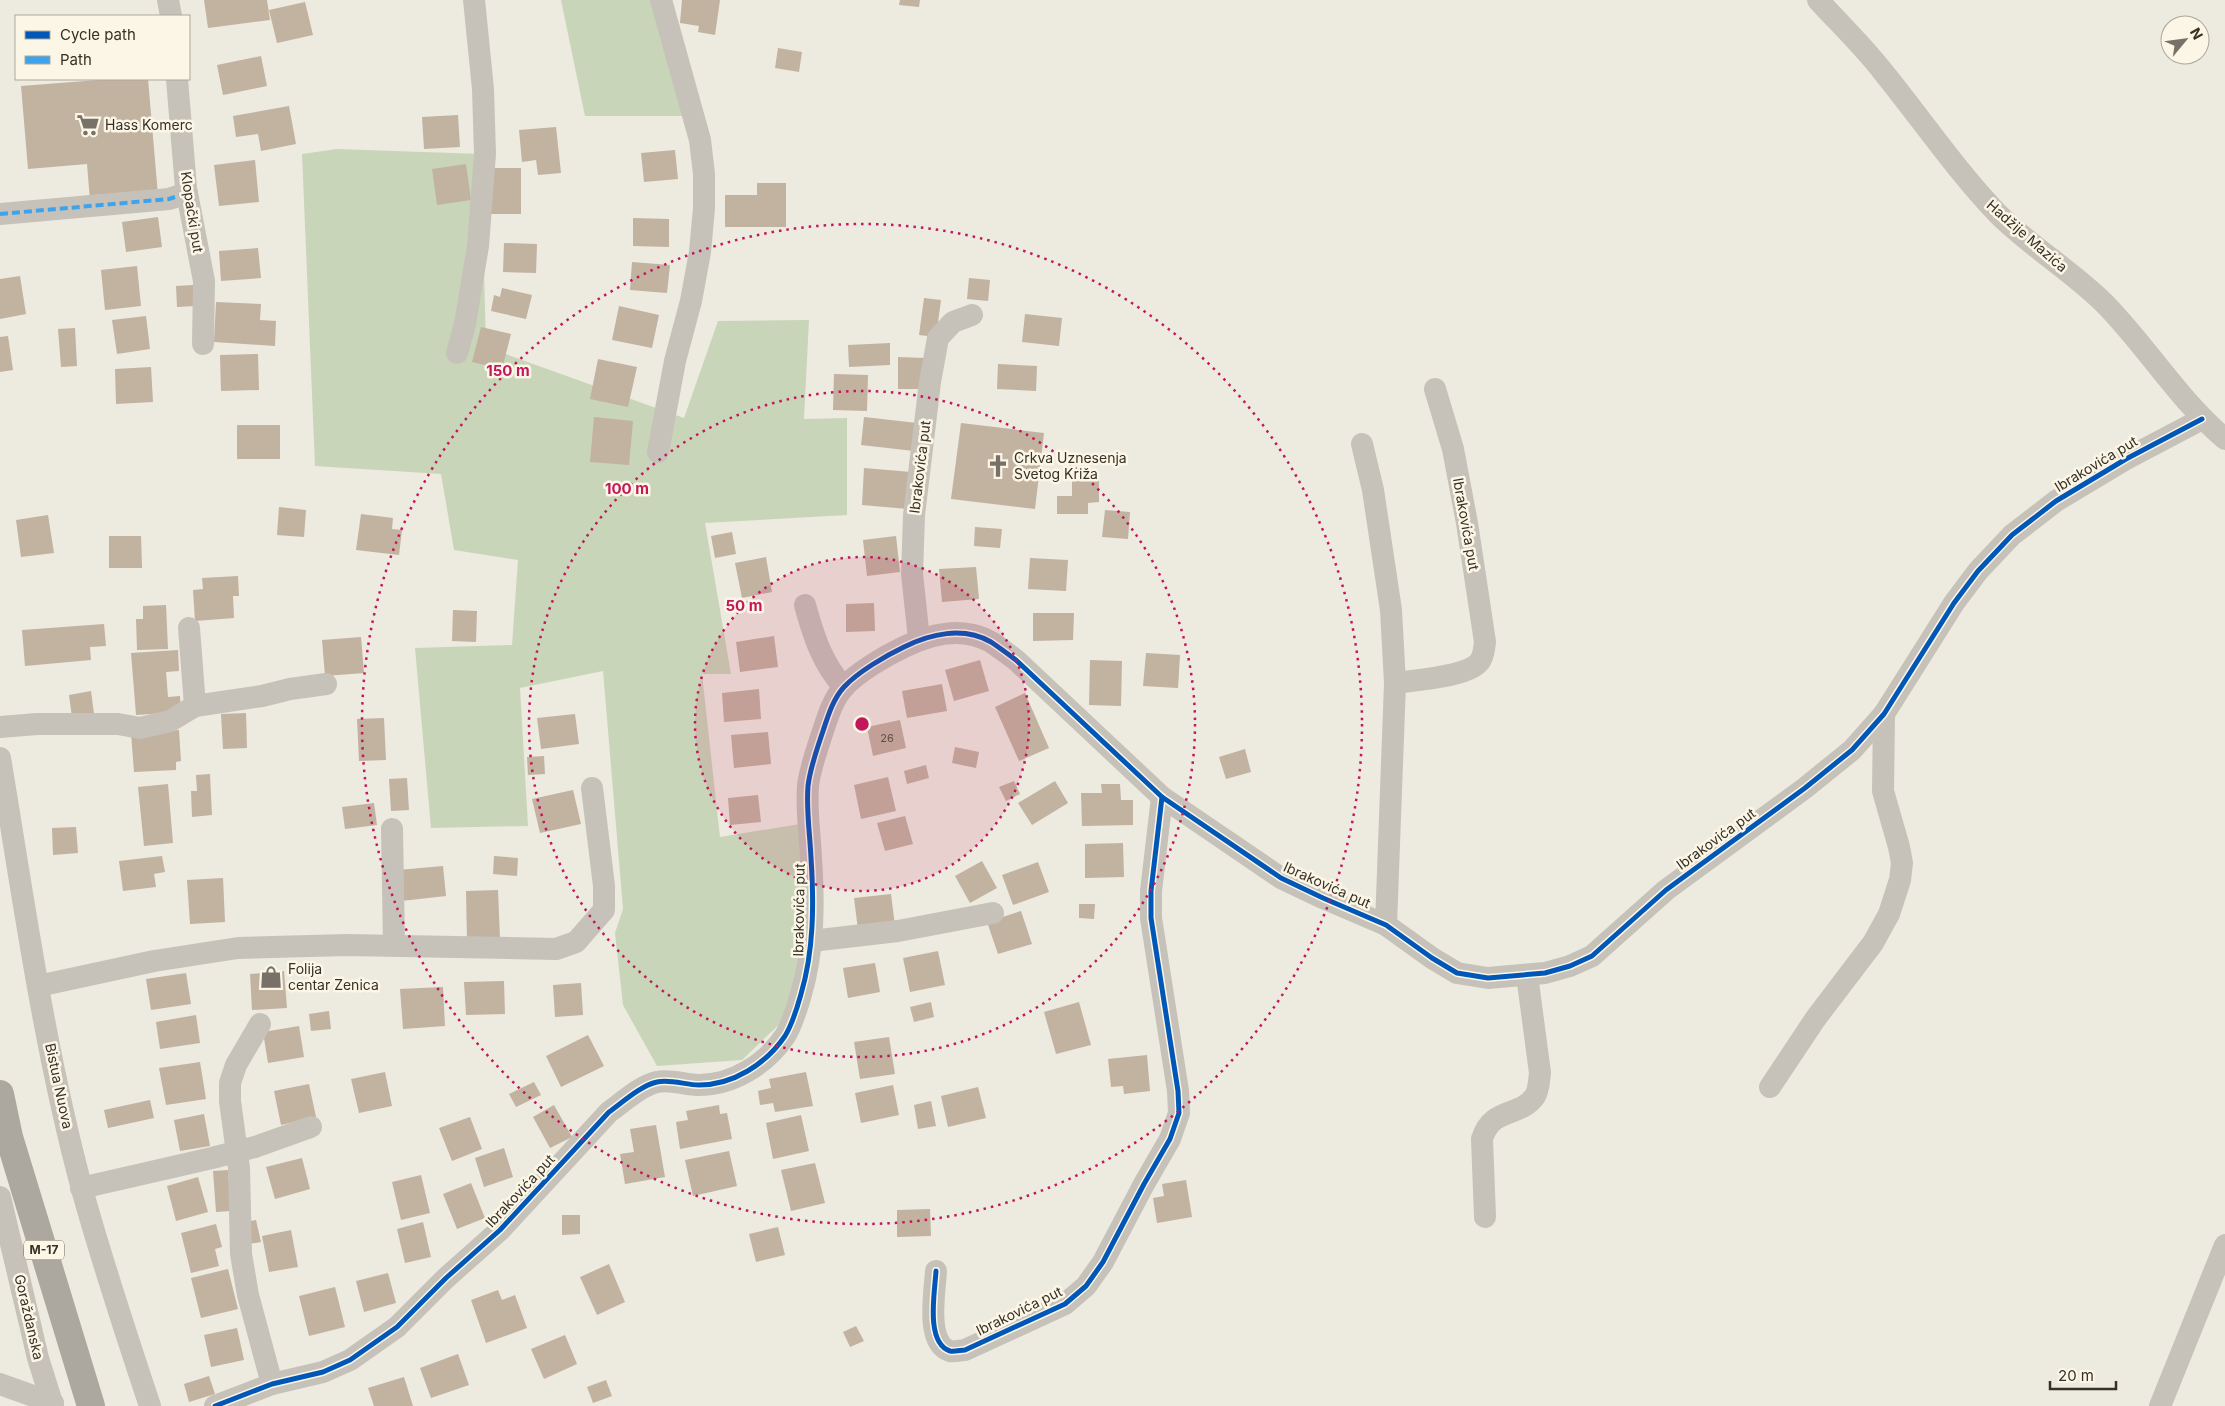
<svg xmlns="http://www.w3.org/2000/svg" width="2225" height="1406" viewBox="0 0 2225 1406" font-family="Inter,sans-serif">
	<style>
		.green { fill: #c9d5b8 }
		.building { fill: #c2b2a0 }
		.lines { fill: none; stroke-linecap: round; stroke-linejoin: round }
		.minor { stroke: #c6c2b9; stroke-width: 22 }
		.highway { stroke: #aca89f; stroke-width: 28 }
		.quiet { stroke: #3fa3eb; stroke-width: 4; stroke-dasharray: 8 4; stroke-linecap: butt }
		.cycleway-casing { stroke: #fbf6e6; stroke-width: 8 }
		.cycleway { stroke: #0057b8; stroke-width: 5 }
		.ring { fill: none; stroke: #c2185b; stroke-width: 2.5; stroke-dasharray: 2.5 5 }
		.labels { text-anchor: middle; stroke-width: 5; stroke-linejoin: round; paint-order: stroke }
		.number-label { font-size: 11px; fill: #5a5045 }
		.shield { fill: #fbf6e6; stroke: #726b60; stroke-width: 1 }
		.shield-label { font-size: 12px; font-weight: bold; fill: #373027 }
		.poi-label { font-size: 14px; fill: #373027; stroke: #fbf6e6; text-anchor: start }
		.street-label { font-size: 14px; fill: #373027; stroke: #fbf6e6 }
		.centre { fill: #c2185b; stroke: #fbf6e6; stroke-width: 2.5 }
		.ring-label { font-size: 15px; text-anchor: middle; font-weight: bold; fill: #c2185b; stroke: #fbf6e6; stroke-width: 5; stroke-linejoin: round; paint-order: stroke }
	</style>
	<rect width="100%" height="100%" fill="#edeae0"/>
	<g class="green">
		<path d="M561,0H656L683,116H585Z"/>
		<path d="M337,149L481,154L486,347L684,418L718,321L809,320L804,419L847,418V515L705,523L731,674H702L720,837L812,822L810,885L788,1016L742,1060L657,1066L623,1005L615,933L623,909L603,671L520,688L528,826L431,828L415,648L512,645L518,560L454,550L441,474L315,466L302,154Z"/>
	</g>
	<g class="building">
		<path d="M204,0H267L270,20L208,28Z"/>
		<path d="M682,0H720L715,35L698,32L699,26L680,23Z"/>
		<path d="M900,0H920L919,7L899,5Z"/>
		<path d="M305,2L313,35L277,43L269,10Z"/>
		<path d="M778,48L802,52L799,72L775,68Z"/>
		<path d="M261,56L267,86L223,95L217,65Z"/>
		<path d="M111,79H148L158,195L90,201L87,164L28,169L21,86Z"/>
		<path d="M289,106L296,144L261,151L258,134L236,137L233,116Z"/>
		<path d="M458,115L460,147L424,149L422,117Z"/>
		<path d="M556,127L561,173L538,175L536,160L522,162L519,130Z"/>
		<path d="M675,150L678,179L644,182L641,153Z"/>
		<path d="M255,160L259,202L219,206L214,165Z"/>
		<path d="M466,164L471,200L437,205L432,169Z"/>
		<path d="M490,168H521V214H491Z"/>
		<path d="M757,183H786V227H725V195H757Z"/>
		<path d="M158,217L162,247L126,252L122,222Z"/>
		<path d="M633,218L669,219V247L633,246Z"/>
		<path d="M504,243L537,244L536,273L503,272Z"/>
		<path d="M258,248L261,278L221,281L219,251Z"/>
		<path d="M632,262L670,265L667,293L630,290Z"/>
		<path d="M137,266L141,306L105,310L101,270Z"/>
		<path d="M20,276L26,314L0,319V279Z"/>
		<path d="M969,278L990,280L988,301L967,299Z"/>
		<path d="M193,285L195,306L177,307L176,286Z"/>
		<path d="M502,288L532,295L526,319L491,311L494,295L500,297Z"/>
		<path d="M924,298L941,300L936,337L919,335Z"/>
		<path d="M216,302L261,304L260,320L276,321L275,346L214,342Z"/>
		<path d="M619,306L659,315L652,348L612,340Z"/>
		<path d="M1025,314L1062,318L1059,346L1022,342Z"/>
		<path d="M146,316L150,349L117,354L112,320Z"/>
		<path d="M481,327L511,334L502,369L472,362Z"/>
		<path d="M75,328L77,366L61,367L58,329Z"/>
		<path d="M8,336L13,370L0,372V337Z"/>
		<path d="M890,343V365L849,367L848,345Z"/>
		<path d="M258,354L259,390L221,391L220,355Z"/>
		<path d="M898,357L926,358V389H898Z"/>
		<path d="M598,359L637,367L628,407L590,399Z"/>
		<path d="M998,364L1037,366L1036,391L997,389Z"/>
		<path d="M151,367L153,402L116,404L115,369Z"/>
		<path d="M834,374L868,375L867,411L833,410Z"/>
		<path d="M594,417L633,421L629,465L590,462Z"/>
		<path d="M864,417L917,423L914,451L861,445Z"/>
		<path d="M961,423L1044,433L1035,509L951,499Z"/>
		<rect x="237" y="425" width="43" height="34"/>
		<path d="M864,468L911,472L908,509L862,505Z"/>
		<path d="M1072,475H1099V502L1088,503V514H1057V496H1072Z"/>
		<path d="M279,507L306,510L304,537L277,535Z"/>
		<path d="M1105,510L1130,512L1128,539L1102,537Z"/>
		<path d="M361,514L393,518L392,529L402,530L399,555L356,550Z"/>
		<path d="M48,515L54,553L21,557L16,520Z"/>
		<path d="M975,527L1002,529L1000,548L974,546Z"/>
		<path d="M732,532L736,554L715,558L711,536Z"/>
		<path d="M109,536H141L142,568H109Z"/>
		<path d="M896,536L900,572L867,576L863,540Z"/>
		<path d="M766,557L772,592L742,598L735,563Z"/>
		<path d="M1030,558L1068,560L1066,591L1028,589Z"/>
		<path d="M976,567L979,599L942,602L939,569Z"/>
		<path d="M238,576L239,596H233L234,618L195,621L193,590L203,589L202,578Z"/>
		<path d="M874,603L875,631L846,632V604Z"/>
		<path d="M166,605L168,649L137,650L136,619H143V606Z"/>
		<path d="M453,610L477,611L476,642L452,641Z"/>
		<path d="M1033,613H1074L1073,640L1033,641Z"/>
		<path d="M104,624L106,646L90,647L91,660L25,666L22,630Z"/>
		<path d="M774,636L778,667L740,672L736,642Z"/>
		<path d="M361,637L364,673L325,676L322,640Z"/>
		<path d="M178,650L179,671L166,672L168,697L180,696L181,712L136,715L131,653Z"/>
		<path d="M1146,653L1180,655L1178,688L1143,686Z"/>
		<path d="M980,660L989,691L954,701L945,670Z"/>
		<path d="M1090,660L1122,661L1121,706L1089,705Z"/>
		<path d="M942,684L947,711L907,718L902,691Z"/>
		<path d="M759,689L761,719L724,722L722,693Z"/>
		<path d="M91,691L94,714L72,717L69,695Z"/>
		<path d="M1025,693L1049,748L1019,761L995,707Z"/>
		<path d="M246,713L247,748L223,749L221,714Z"/>
		<path d="M575,714L579,744L541,749L537,718Z"/>
		<path d="M384,718L386,760L359,761L357,719Z"/>
		<path d="M900,720L906,748L873,756L867,727Z"/>
		<path d="M179,730L181,761L176,762V770L134,772L131,733Z"/>
		<path d="M768,732L771,764L734,768L731,735Z"/>
		<path d="M955,747L979,752L976,768L952,763Z"/>
		<path d="M1245,749L1251,772L1226,779L1219,757Z"/>
		<path d="M544,756L545,774L528,775L527,757Z"/>
		<path d="M926,765L929,778L907,784L904,771Z"/>
		<path d="M210,774L212,815L192,817L191,791H197L196,775Z"/>
		<path d="M888,777L896,811L861,819L854,785Z"/>
		<path d="M407,778L409,810L391,811L389,779Z"/>
		<path d="M1014,781L1020,794L1006,801L999,787Z"/>
		<path d="M1055,781L1068,803L1032,825L1018,803Z"/>
		<path d="M168,784L173,843L144,846L138,787Z"/>
		<path d="M1101,784H1120L1121,800H1133V825L1082,826L1081,793H1102Z"/>
		<path d="M573,790L581,824L540,833L532,799Z"/>
		<path d="M758,795L761,822L730,825L728,798Z"/>
		<path d="M374,803L377,825L345,829L342,807Z"/>
		<path d="M905,816L913,844L885,851L877,823Z"/>
		<path d="M76,827L78,853L53,855L52,828Z"/>
		<path d="M1123,843L1124,877L1085,878V844Z"/>
		<path d="M162,856L165,872L154,874L156,887L123,891L119,861Z"/>
		<path d="M494,856L518,858L517,876L493,874Z"/>
		<path d="M982,861L997,888L970,903L955,876Z"/>
		<path d="M1038,862L1049,892L1013,905L1002,875Z"/>
		<path d="M443,866L446,896L401,901L398,870Z"/>
		<path d="M223,878L225,922L190,924L187,880Z"/>
		<path d="M498,890L500,939L467,940L466,891Z"/>
		<path d="M891,894L895,926L858,930L854,898Z"/>
		<path d="M1079,904H1095L1094,919L1079,918Z"/>
		<path d="M1021,911L1032,944L998,954L987,922Z"/>
		<path d="M938,951L945,985L910,992L903,958Z"/>
		<path d="M875,963L880,992L848,998L843,968Z"/>
		<path d="M284,971L287,1008L252,1010L250,974Z"/>
		<path d="M186,973L191,1004L151,1010L146,979Z"/>
		<path d="M504,981L505,1014L466,1015L464,982Z"/>
		<path d="M581,983L583,1015L555,1017L553,985Z"/>
		<path d="M443,987L445,1026L403,1029L400,989Z"/>
		<path d="M931,1002L934,1017L914,1022L910,1007Z"/>
		<path d="M1079,1002L1091,1045L1056,1054L1044,1012Z"/>
		<path d="M329,1011L331,1029L311,1031L309,1014Z"/>
		<path d="M196,1015L200,1043L160,1049L156,1022Z"/>
		<path d="M299,1026L304,1057L268,1063L263,1032Z"/>
		<path d="M588,1035L604,1066L561,1087L546,1056Z"/>
		<path d="M889,1037L895,1074L860,1079L854,1042Z"/>
		<path d="M1147,1055L1150,1091L1124,1094L1123,1086L1111,1087L1108,1059Z"/>
		<path d="M200,1062L206,1099L166,1105L159,1068Z"/>
		<path d="M385,1072L392,1106L359,1113L351,1079Z"/>
		<path d="M806,1072L813,1106L775,1112L773,1103L760,1105L758,1091L771,1088L769,1079Z"/>
		<path d="M534,1082L541,1095L516,1107L509,1094Z"/>
		<path d="M309,1084L316,1117L281,1125L274,1091Z"/>
		<path d="M893,1085L899,1115L861,1123L855,1093Z"/>
		<path d="M978,1087L986,1118L948,1127L941,1096Z"/>
		<path d="M150,1100L154,1118L108,1128L104,1110Z"/>
		<path d="M931,1101L936,1126L918,1129L914,1105Z"/>
		<path d="M554,1105L572,1137L550,1148L533,1117Z"/>
		<path d="M719,1105L720,1114L727,1113L732,1139L680,1149L676,1122L688,1120L686,1111Z"/>
		<path d="M204,1114L210,1146L180,1151L174,1120Z"/>
		<path d="M801,1115L809,1151L773,1159L766,1123Z"/>
		<path d="M470,1117L482,1149L452,1161L439,1128Z"/>
		<path d="M656,1125L665,1177L625,1184L620,1154L634,1152L630,1129Z"/>
		<path d="M504,1148L513,1177L484,1187L475,1158Z"/>
		<path d="M729,1151L737,1186L693,1196L685,1160Z"/>
		<path d="M302,1158L310,1189L275,1199L266,1167Z"/>
		<path d="M815,1163L825,1203L791,1211L781,1170Z"/>
		<path d="M228,1170L231,1211L216,1212L213,1171Z"/>
		<path d="M421,1175L430,1213L401,1220L392,1182Z"/>
		<path d="M198,1177L208,1212L176,1221L167,1186Z"/>
		<path d="M1186,1180L1192,1217L1157,1223L1153,1198L1164,1196L1162,1184Z"/>
		<path d="M471,1183L485,1218L457,1229L443,1194Z"/>
		<path d="M930,1209L931,1236L897,1237V1210Z"/>
		<path d="M562,1215H580V1234L562,1235Z"/>
		<path d="M256,1220L261,1242L249,1244L245,1222Z"/>
		<path d="M423,1222L431,1257L405,1263L397,1229Z"/>
		<path d="M216,1224L222,1247L215,1249L219,1266L191,1273L181,1233Z"/>
		<path d="M778,1227L785,1255L756,1262L749,1234Z"/>
		<path d="M291,1230L298,1267L269,1272L262,1236Z"/>
		<path d="M609,1264L625,1302L597,1315L580,1277Z"/>
		<path d="M228,1269L238,1309L201,1318L191,1278Z"/>
		<path d="M388,1273L396,1303L364,1312L356,1281Z"/>
		<path d="M335,1287L345,1327L309,1336L299,1296Z"/>
		<path d="M498,1290L502,1300L515,1295L527,1328L486,1343L471,1300Z"/>
		<path d="M856,1326L864,1341L850,1347L843,1332Z"/>
		<path d="M237,1328L244,1360L211,1367L204,1335Z"/>
		<path d="M565,1335L577,1364L544,1379L531,1349Z"/>
		<path d="M458,1354L469,1385L431,1398L420,1368Z"/>
		<path d="M209,1376L215,1394L189,1402L184,1384Z"/>
		<path d="M404,1377L413,1406H374L368,1388Z"/>
		<path d="M606,1380L612,1396L593,1403L587,1387Z"/>
	</g>
	<g class="lines">
		<g class="minor">
			<path d="M168,0L171,16"/>
			<path d="M1818,0C1840,24 1864,47 1884,73C1922,120 1956,170 1998,214C2031,247 2072,271 2105,304C2148,348 2177,398 2225,439"/>
			<path d="M177,79L186,188L204,281L203,344"/>
			<path d="M0,214L169,199L187,193"/>
			<path d="M457,353L465,324L478,246L485,154L483,89L474,0"/>
			<path d="M1362,444L1373,490L1391,610L1395,683L1386,925"/>
			<path d="M658,452L675,361L691,301L700,252L704,208V174L700,140L661,0"/>
			<path d="M805,605C813,634 822,664 844,687"/>
			<path d="M189,628L195,706"/>
			<path d="M919,639L912,574L914,515L930,382L938,338L953,322L972,315"/>
			<path d="M1395,683C1415,680 1469,677 1480,661C1484,655 1484,649 1485,642L1467,523L1453,449L1435,389"/>
			<path d="M0,727L37,724H118L140,728L170,721L195,706L262,696L290,689L326,684"/>
			<path d="M0,758C24,902 44,1048 82,1189C102,1262 126,1334 150,1406"/>
			<path d="M392,829L394,945"/>
			<path d="M811,941L898,931L993,913"/>
			<path d="M38,986L154,961L238,948L347,945L556,949L576,942L604,910V886L592,788"/>
			<path d="M260,1024L236,1065L230,1083V1101L239,1168L241,1254L248,1295L272,1384"/>
			<path d="M1770,1087L1816,1018L1873,943L1889,914L1900,880L1902,863L1899,847L1883,791L1884,714"/>
			<path d="M81,1188L212,1158L255,1147L311,1127"/>
			<path d="M0,1197L38,1358L53,1406"/>
			<path d="M1485,1217L1482,1139C1492,1106 1520,1118 1535,1096C1539,1090 1539,1080 1540,1073L1527,975"/>
			<path d="M936,1271C935,1291 925,1343 950,1351C954,1352 961,1350 965,1350L1065,1304L1086,1286L1103,1262L1144,1184L1170,1139L1179,1113L1178,1091L1151,918V891L1162,797"/>
			<path d="M0,1384L53,1403"/>
			<path d="M215,1406L272,1384L323,1372L350,1360L397,1327L446,1278L500,1230L609,1112C623,1102 640,1086 657,1082C670,1079 686,1085 699,1085C733,1085 766,1064 785,1036C793,1023 797,1008 801,994C814,950 814,903 811,858C810,834 806,810 808,786C810,768 817,749 823,731C828,716 833,699 844,687C858,672 885,656 904,647C930,634 963,626 991,642C1000,648 1008,654 1016,660L1162,797L1281,878L1323,898L1386,925L1432,958L1457,973L1488,978L1545,973L1570,966L1592,956L1666,890L1805,788L1852,750L1884,714L1954,603L1978,571L2012,535L2056,501L2126,459L2202,419"/>
			<path d="M2160,1406L2225,1245"/>
		</g>
		<path class="highway" d="M0,1094L9,1137L91,1406"/>
		<path class="quiet" d="M0,214L169,199L187,193"/>
		<defs>
			<g id="cycleway">
				<path d="M936,1271C935,1291 925,1343 950,1351C954,1352 961,1350 965,1350L1065,1304L1086,1286L1103,1262L1144,1184L1170,1139L1179,1113L1178,1091L1151,918V891L1162,797"/>
				<path d="M215,1406L272,1384L323,1372L350,1360L397,1327L446,1278L500,1230L609,1112C623,1102 640,1086 657,1082C670,1079 686,1085 699,1085C733,1085 766,1064 785,1036C793,1023 797,1008 801,994C814,950 814,903 811,858C810,834 806,810 808,786C810,768 817,749 823,731C828,716 833,699 844,687C858,672 885,656 904,647C930,634 963,626 991,642C1000,648 1008,654 1016,660L1162,797L1281,878L1323,898L1386,925L1432,958L1457,973L1488,978L1545,973L1570,966L1592,956L1666,890L1805,788L1852,750L1884,714L1954,603L1978,571L2012,535L2056,501L2126,459L2202,419"/>
			</g>
		</defs>
		<use href="#cycleway" class="cycleway-casing"/>
		<use href="#cycleway" class="cycleway"/>
	</g>
	<circle cx="862" cy="724" r="167" fill="#c2185b" fill-opacity=".12"/>
	<g class="ring">
		<circle cx="862" cy="724" r="167"/>
		<circle cx="862" cy="724" r="333"/>
		<circle cx="862" cy="724" r="500"/>
	</g>
	<defs>
		<symbol id="supermarket-bare" viewBox="-9 -9 18 18"><path d="M-6-5.5h2.5l.6 2H6L4.5 2H-2.5L-4.4-4H-6ZM-1.5 3.2a1.3 1.3 0 1 0 .1 0ZM3 3.2a1.3 1.3 0 1 0 .1 0Z" fill="#777168" stroke="#fbf6e6" stroke-width="2.5" paint-order="stroke"/></symbol>
		<symbol id="church-bare" viewBox="-9 -9 18 18"><path d="M-1.2-6h2.4v3.5h3.3v2.4h-3.3V6h-2.4V-.1h-3.3v-2.4h3.3Z" fill="#777168" stroke="#fbf6e6" stroke-width="2.5" paint-order="stroke"/></symbol>
		<symbol id="shop-bare" viewBox="-9 -9 18 18"><path d="M-5-2.5h2.3a2.7 3.5 0 0 1 5.4 0H5L5.5 6h-11ZM-1.5-2.5h3a1.5 2.3 0 0 0-3 0Z" fill="#777168" stroke="#fbf6e6" stroke-width="2.5" paint-order="stroke"/></symbol>
	</defs>
	<g fill-rule="evenodd">
		<use href="#supermarket-bare" x="72" y="109" width="32" height="32"/>
		<use href="#church-bare" x="982" y="450" width="32" height="32"/>
		<use href="#shop-bare" x="255" y="961" width="32" height="32"/>
	</g>
	<g class="labels">
		<g class="number-label">
			<text x="887" y="742">26</text>
		</g>
		<rect class="shield" x="24" y="1240.5" width="40" height="19" rx="4"/>
		<g class="shield-label">
			<text x="44" y="1254">M-17</text>
		</g>
		<g class="poi-label">
			<text x="105" y="130">Hass Komerc</text>
			<text x="1014" y="463">Crkva Uznesenja<tspan x="1014" dy="16">Svetog Križa</tspan></text>
			<text x="288" y="974">Folija<tspan x="288" dy="16">centar Zenica</tspan></text>
		</g>
		<g class="street-label">
			<text transform="translate(192 212) rotate(81)" y="5">Klopački put</text>
			<text transform="translate(2027 236) rotate(41)" y="5">Hadžije Mazića</text>
			<text transform="translate(2096 464) rotate(-31)" y="5">Ibrakovića put</text>
			<text transform="translate(920 467) rotate(-83)" y="5">Ibrakovića put</text>
			<text transform="translate(1466 524) rotate(80)" y="5">Ibrakovića put</text>
			<text transform="translate(1716 839) rotate(-36)" y="5">Ibrakovića put</text>
			<text transform="translate(1327 885) rotate(24)" y="5">Ibrakovića put</text>
			<text transform="translate(799 910) rotate(-89)" y="5">Ibrakovića put</text>
			<text transform="translate(59 1086) rotate(78)" y="5">Bistua Nuova</text>
			<text transform="translate(520 1191) rotate(-47)" y="5">Ibrakovića put</text>
			<text transform="translate(1019 1311) rotate(-26)" y="5">Ibrakovića put</text>
			<text transform="translate(29 1317) rotate(77)" y="5">Goraždanska</text>
		</g>
	</g>
	<circle cx="862" cy="724" r="8" class="centre"/>
	<g class="ring-label">
		<text x="508" y="376">150 m</text>
		<text x="627" y="494">100 m</text>
		<text x="744" y="611">50 m</text>
	</g>
	<rect x="15" y="15" width="175" height="65" fill="#fbf6e6" stroke="#ada79a"/>
	<rect x="25" y="31" width="25" height="8" fill="#0057b8" stroke="#ada79a"/>
	<text x="60" y="40" font-size="15" fill="#373027">Cycle path</text>
	<rect x="25" y="56" width="25" height="8" fill="#3fa3eb" stroke="#ada79a"/>
	<text x="60" y="65" font-size="15" fill="#373027">Path</text>
	<g transform="translate(2185 40) rotate(61)"><circle r="24" fill="#fbf6e6" stroke="#ada79a"/>
	<path d="M0-4L9 19L0 12L-9 19Z" fill="#777168"/>
	<text y="-8" font-size="14" font-weight="bold" text-anchor="middle" fill="#373027">N</text>
	</g>
	<path d="M2050 1381v8h66v-8" fill="none" stroke="#373027" stroke-width="2.5"/>
	<text x="2058" y="1381" font-size="15" fill="#373027" stroke="#fbf6e6" stroke-width="4" paint-order="stroke">20 m</text>
</svg>
